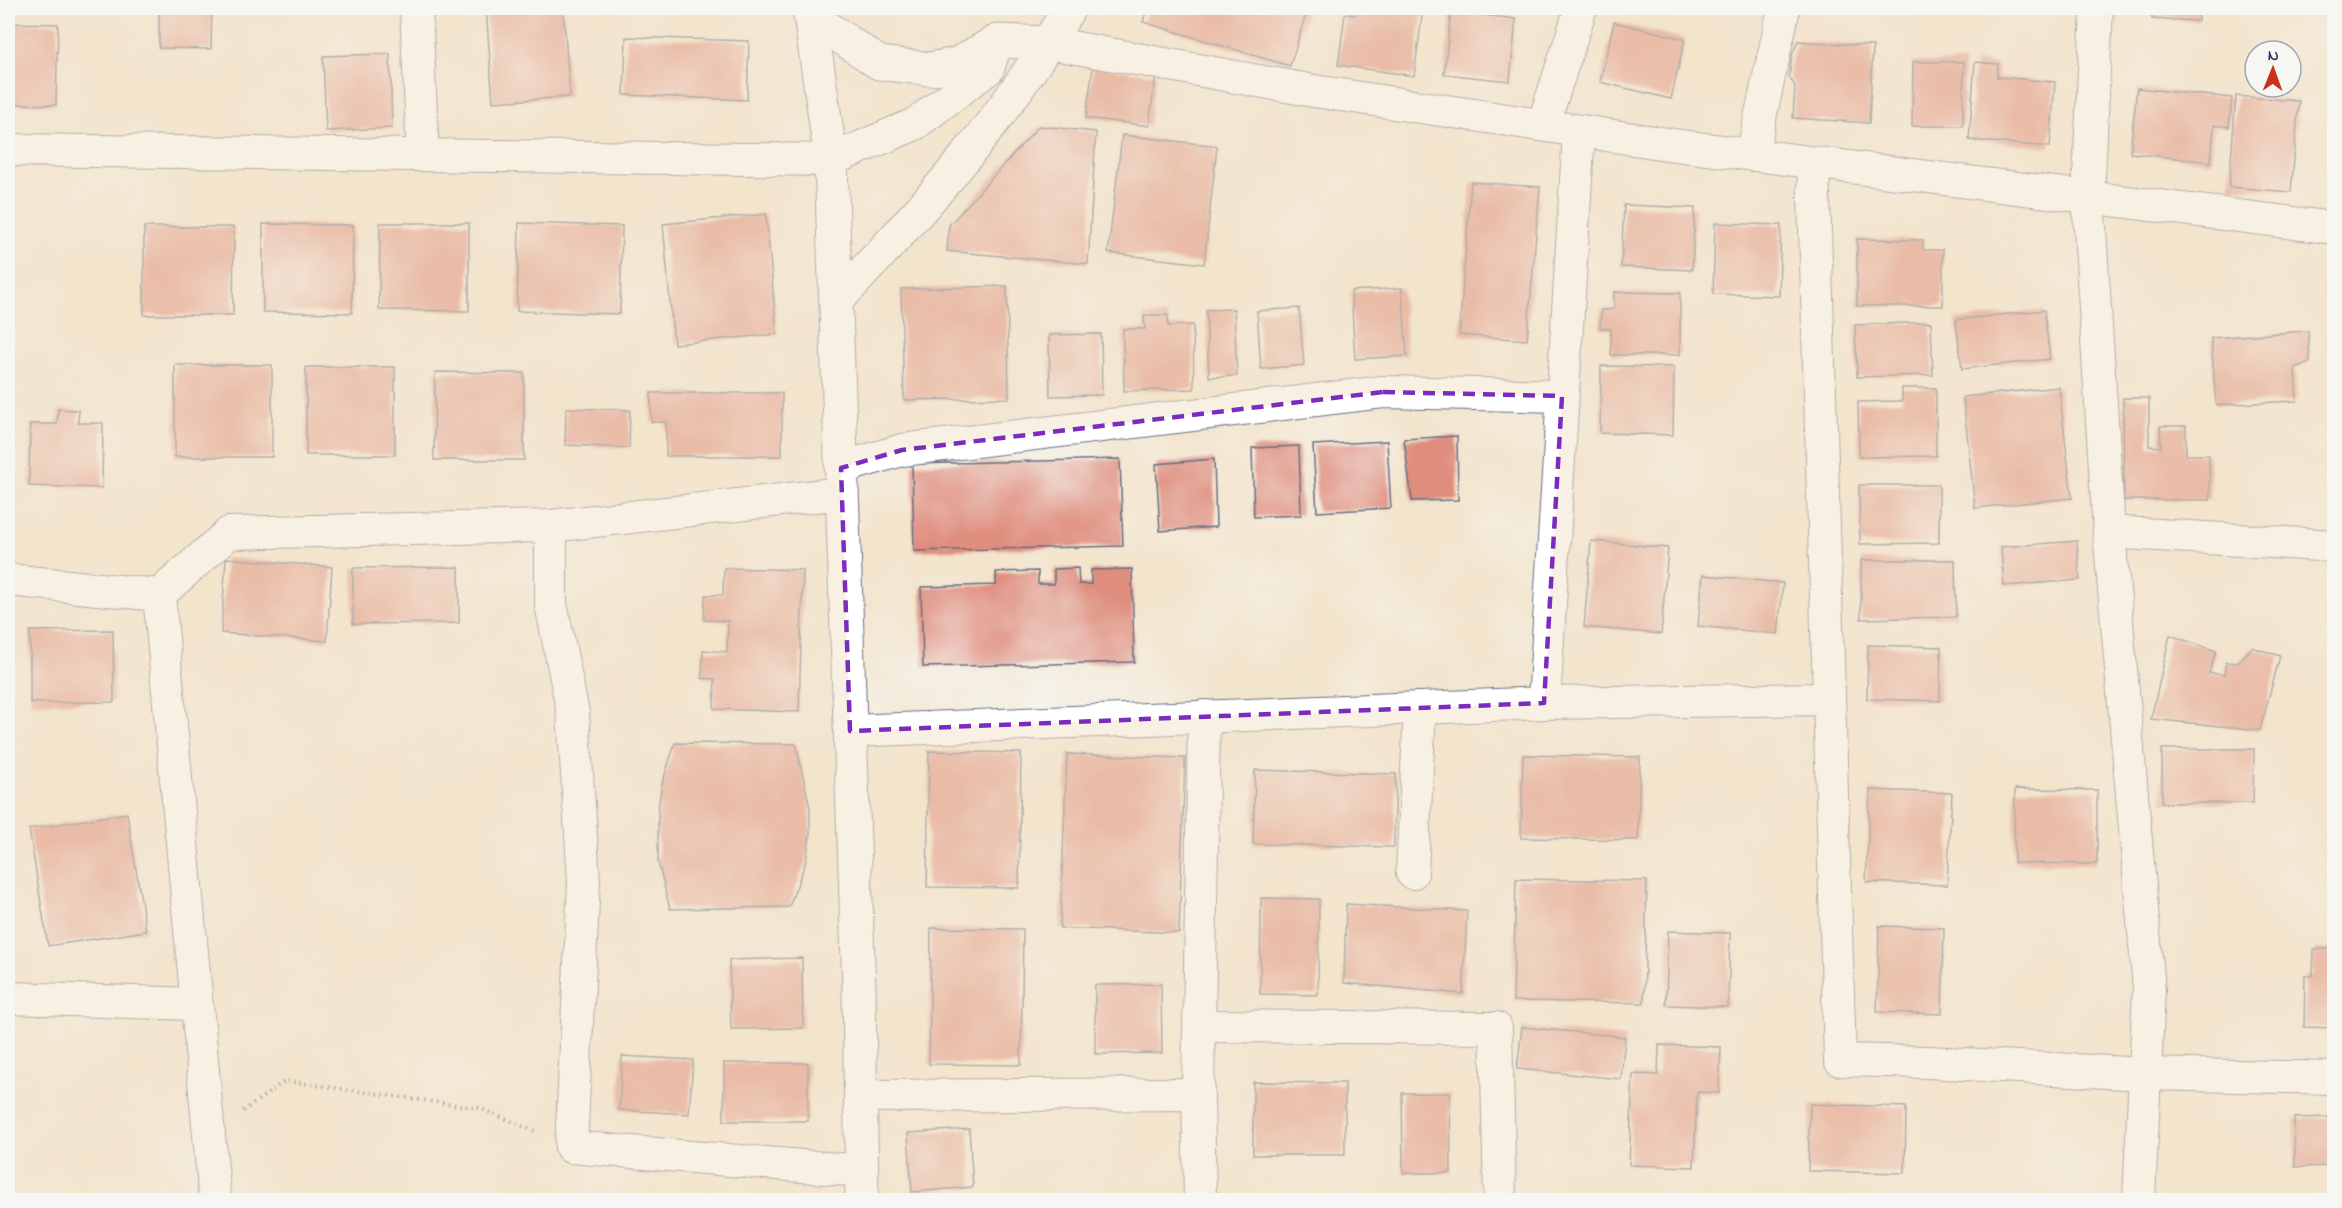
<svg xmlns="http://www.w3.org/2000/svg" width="2342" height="1208" viewBox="0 0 2342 1208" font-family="'Indie Flower',sans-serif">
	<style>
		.building { fill: #df8d7d }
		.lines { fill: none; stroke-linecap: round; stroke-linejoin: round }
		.minor-casing { stroke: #676e84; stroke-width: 34 }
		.tertiary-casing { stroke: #676e84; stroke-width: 35 }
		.path { stroke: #676e84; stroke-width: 4; stroke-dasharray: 1.5 4.5; stroke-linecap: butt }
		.minor { stroke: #fff; stroke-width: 32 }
		.tertiary { stroke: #fff; stroke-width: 33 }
		.marked { fill: none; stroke: #7b2cbf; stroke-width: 4.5; stroke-dasharray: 12 8; stroke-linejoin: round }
	</style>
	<rect width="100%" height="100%" fill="#f6f6f2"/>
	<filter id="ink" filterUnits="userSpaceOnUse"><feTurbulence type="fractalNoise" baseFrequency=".0167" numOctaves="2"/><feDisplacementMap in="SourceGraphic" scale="12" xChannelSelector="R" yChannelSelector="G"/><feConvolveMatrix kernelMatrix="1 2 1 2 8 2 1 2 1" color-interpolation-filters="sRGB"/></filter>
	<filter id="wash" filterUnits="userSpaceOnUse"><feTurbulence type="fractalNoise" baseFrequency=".008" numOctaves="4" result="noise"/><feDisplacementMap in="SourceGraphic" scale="24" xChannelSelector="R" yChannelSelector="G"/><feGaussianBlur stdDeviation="1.35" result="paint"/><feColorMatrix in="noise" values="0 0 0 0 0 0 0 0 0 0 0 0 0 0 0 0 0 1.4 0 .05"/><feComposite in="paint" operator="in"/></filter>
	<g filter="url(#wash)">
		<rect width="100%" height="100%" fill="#f3e4cc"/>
		<g id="blocks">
			<g class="building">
				<path d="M159,8H212L211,49L159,48Z"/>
				<path d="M486,8H563L570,97L493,102Z"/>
				<path d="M1147,8H1308L1290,66L1143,22Z"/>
				<path d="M1356,8H1423L1414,76L1338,65L1345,14L1355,15Z"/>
				<path d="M1503,8H1521V11Z"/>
				<path d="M2152,8H2199L2198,21L2152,19Z"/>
				<path d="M1451,11L1516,19L1510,81L1444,74Z"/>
				<path d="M1614,22L1685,39L1671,99L1600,82Z"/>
				<path d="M8,23L58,24L56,105L8,104Z"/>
				<path d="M626,37L749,41L747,100L624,95Z"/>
				<path d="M1798,41L1873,46L1869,123L1793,118L1795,86L1789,77L1792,55Z"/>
				<path d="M390,54L392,128L326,131L323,56Z"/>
				<path d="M1913,62H1964L1963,126H1912Z"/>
				<path d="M1975,62L1998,64L1997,77L2055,82L2050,147L1969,140Z"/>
				<path d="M1093,66L1156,75L1149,126L1086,118Z"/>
				<path d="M2137,88L2232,98L2229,127L2214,125L2211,162L2130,153Z"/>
				<path d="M2236,96L2299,101L2291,192L2229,187Z"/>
				<path d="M1039,126L1096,132L1088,264L947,251L949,225Z"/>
				<path d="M1122,135L1217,146L1204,264L1108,253Z"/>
				<path d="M2333,149L2334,150V192L2328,191Z"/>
				<path d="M1471,182L1540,187L1527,340L1459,335Z"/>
				<path d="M1624,205L1695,208L1692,270L1621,267Z"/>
				<path d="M766,214L777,334L674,344L663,224Z"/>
				<path d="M380,223H469V311L379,310Z"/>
				<path d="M519,223L622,226L620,314L517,311Z"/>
				<path d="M1715,223L1781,225L1779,296L1713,294Z"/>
				<path d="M263,224L353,225L352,313L263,312Z"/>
				<path d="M144,227H234L233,315H144Z"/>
				<path d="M1857,239L1923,240V250H1943V306H1857Z"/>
				<path d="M1007,286L1009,398L904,400L901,289Z"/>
				<path d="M1402,288L1407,356L1355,359L1351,291Z"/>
				<path d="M1614,292L1680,293V355H1611V329L1600,328L1601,310L1614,309Z"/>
				<path d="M1299,308L1304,365L1261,369L1257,311Z"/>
				<path d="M1234,309L1237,376L1209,377L1206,310Z"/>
				<path d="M2044,310L2050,359L1962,369L1956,320Z"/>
				<path d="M1144,315H1168V326L1193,325L1194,389L1124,391L1123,329H1145Z"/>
				<path d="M1931,322L1933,375L1857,377L1855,325Z"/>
				<path d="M2308,331L2310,362L2295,368L2297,401L2216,405L2211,338Z"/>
				<path d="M1101,334L1102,395L1050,396L1049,335Z"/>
				<rect x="175" y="365" width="97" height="92"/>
				<path d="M1601,366L1674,367L1673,435L1600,433Z"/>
				<rect x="306" y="367" width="89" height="88"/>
				<path d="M435,372L524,373V460H434Z"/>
				<path d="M2059,387L2072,498L1975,508L1963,397Z"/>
				<path d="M1902,388H1936V456L1859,457L1858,402L1902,401Z"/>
				<path d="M651,393H782V456H666V422H651Z"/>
				<path d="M2123,398H2149V446L2161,447L2160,426H2186V455H2209L2210,500H2124Z"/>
				<path d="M566,408L630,410L629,448L565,445Z"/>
				<path d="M58,409L79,410L78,423H103L102,488L29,486L30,424H57Z"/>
				<path d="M1457,436L1458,500L1412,501L1404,439Z"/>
				<path d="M1387,441L1391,508L1317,512L1313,445Z"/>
				<path d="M1299,446L1301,515L1254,517L1252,448Z"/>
				<path d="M1120,459L1123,546L914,551L912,464Z"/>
				<path d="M1214,459L1216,527L1160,531L1156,464Z"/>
				<path d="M1859,485H1939V543L1860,544Z"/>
				<path d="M1591,541L1668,548L1661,634L1584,627Z"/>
				<path d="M2077,541L2080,580L2004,586L2001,547Z"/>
				<path d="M226,558L332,567L327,641L221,633Z"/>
				<path d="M1861,560H1955L1956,617L1861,619Z"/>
				<path d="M459,567V623L353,624V568Z"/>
				<path d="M724,568L803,570L799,712L714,709L715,679L702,678L703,650L727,652L728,621L704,620L705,595H723Z"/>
				<path d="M1078,568L1079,584H1091V570L1132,569L1134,662L923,667L921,587L996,585V572L1038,571V584H1054V569Z"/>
				<path d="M1703,575L1783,583L1778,634L1698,626Z"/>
				<path d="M113,630L114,702L30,703V631Z"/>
				<path d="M2170,635L2216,651L2209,673L2224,675L2226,662L2238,663L2252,647L2280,656L2260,730L2151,719Z"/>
				<path d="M1868,645L1941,647L1940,701L1867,699Z"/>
				<path d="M675,743L796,744L810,808V835L806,861L789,907L670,909L658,862V808L662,784Z"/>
				<path d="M2162,749H2254L2253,803H2162Z"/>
				<path d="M929,751L1021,753L1019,888L927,887Z"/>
				<path d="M1067,754L1185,758L1179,933L1060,928Z"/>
				<path d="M1523,755L1640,757L1638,840L1521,838Z"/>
				<path d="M1255,770L1396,774L1394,847L1253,844Z"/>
				<path d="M2015,789L2097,790V864L2014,863Z"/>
				<path d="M1870,790L1952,793L1947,885L1866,882Z"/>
				<path d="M127,813L146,931L48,946L29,829Z"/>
				<path d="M1516,879L1647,881L1644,1003L1513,1001Z"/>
				<path d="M1261,898L1319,899L1318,995L1260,994Z"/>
				<path d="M1346,904L1467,911L1463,994L1344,983Z"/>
				<path d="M1879,926L1944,928L1942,1014L1877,1012Z"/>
				<path d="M931,928L1023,929L1021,1065L929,1064Z"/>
				<path d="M1668,931L1730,933L1728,1007L1666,1005Z"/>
				<path d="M2314,949H2334V1028L2304,1027L2305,976H2313Z"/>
				<path d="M802,958L803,1028L731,1029L729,960Z"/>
				<path d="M1161,984L1162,1053L1095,1054V985Z"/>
				<path d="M1522,1027L1625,1037L1621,1079L1517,1069Z"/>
				<path d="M1659,1045L1721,1047L1719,1093L1697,1092L1694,1167L1629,1165L1633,1074L1658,1075Z"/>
				<path d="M622,1056L693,1060L689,1114L619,1110Z"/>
				<rect x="724" y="1063" width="84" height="58"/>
				<path d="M1253,1082L1345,1083V1155H1253Z"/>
				<path d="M1402,1093H1450L1451,1173H1403Z"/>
				<path d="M1810,1104L1906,1107L1905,1173L1808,1171Z"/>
				<path d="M2334,1117V1166L2295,1167L2294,1118Z"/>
				<path d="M969,1129L973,1187L912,1192L908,1133Z"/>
			</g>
		</g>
	</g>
	<g filter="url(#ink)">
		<use href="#blocks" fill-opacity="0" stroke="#676e84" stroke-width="1.5"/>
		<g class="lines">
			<defs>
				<g id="minor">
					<path d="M416,8L423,155"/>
					<path d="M2097,8L2088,197L2109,532L2149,989L2139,1200"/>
					<path d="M1049,43L1314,91L1674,145L2334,228"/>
					<path d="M1543,125L1581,8"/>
					<path d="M8,150L831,160L915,124L988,69L997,41"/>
					<path d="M1752,155L1784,8"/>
					<path d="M1813,163L1840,1060L1928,1062L2144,1074L2334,1078"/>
					<path d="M841,468L902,450L1383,392L1562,396"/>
					<path d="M551,526V604L573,713L584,881L571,1147L862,1171"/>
					<path d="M2109,532L2334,546"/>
					<path d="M8,580L159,595L229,533L551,526L842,493"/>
					<path d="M159,595L215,1200"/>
					<path d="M1544,703L1579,131"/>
					<path d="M850,731L1544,703L1829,699"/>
					<path d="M1412,873L1420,708"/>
					<path d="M8,998L195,1004"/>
					<path d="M1199,1026L1496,1028L1500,1200"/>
					<path d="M861,1096L1198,1094"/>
					<path d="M1200,1200L1198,1094L1204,716"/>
				</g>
				<g id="tertiary">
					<path d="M809,8L831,160L859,990L862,1200"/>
					<path d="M810,16L879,63L930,69L957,64L997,41L1049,43"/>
					<path d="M836,301C923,210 1006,118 1069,8"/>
				</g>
			</defs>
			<use href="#minor" class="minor-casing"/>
			<use href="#tertiary" class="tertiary-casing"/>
			<path class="path" d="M243,1111L285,1081L479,1108L537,1132"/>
			<use href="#minor" class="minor"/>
			<use href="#tertiary" class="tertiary"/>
		</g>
	</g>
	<path d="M0 0H2342V1208H0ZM1383,392L1562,396L1544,703L850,731L841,468L902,450Z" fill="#f3e4cc" fill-opacity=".55" fill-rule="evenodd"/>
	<path class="marked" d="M1383,392L1562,396L1544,703L850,731L841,468L902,450Z"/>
	<rect width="2342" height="1208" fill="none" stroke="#f6f6f2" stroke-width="30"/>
	<g transform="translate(2273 69) rotate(1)"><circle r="28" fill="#f6f6f2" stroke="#9ea6b7" stroke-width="1.5"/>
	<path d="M0-4.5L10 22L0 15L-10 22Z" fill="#c8321e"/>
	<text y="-9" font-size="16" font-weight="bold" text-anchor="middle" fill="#1b2f5e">N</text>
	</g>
</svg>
